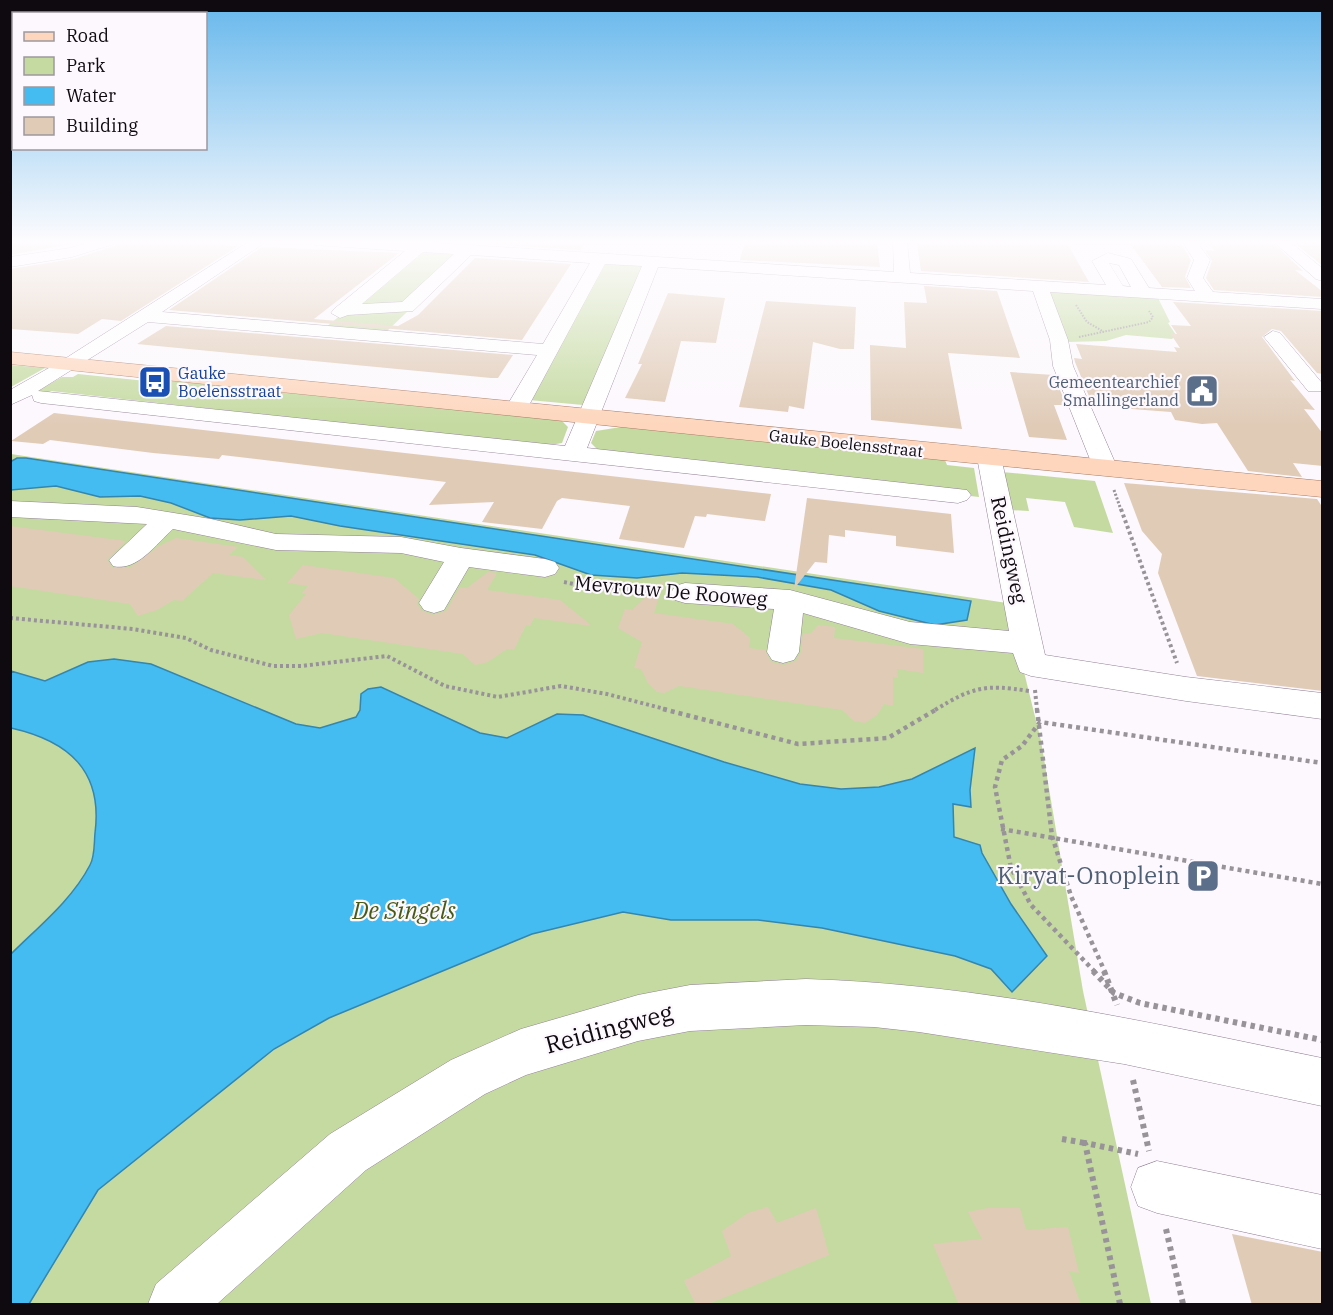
<svg xmlns="http://www.w3.org/2000/svg" width="1333" height="1315" viewBox="0 0 1333 1315" font-family="'IBM Plex Serif',serif">
	<style>
		.green { fill: #c5daa1 }
		.water { fill: #44bbf1; stroke: #3486ae; stroke-width: 1.5 }
		.building { fill: #e0cbb7 }
		.lines { fill: none; stroke-linecap: round; stroke-linejoin: round }
		.minor-casing { stroke: #928196; stroke-width: 1 }
		.major-casing { stroke: #a97c64; stroke-width: 1 }
		.path-far4 { stroke: #989399; stroke-width: 2; stroke-dasharray: 1.5 1.5; stroke-linecap: butt }
		.path-far3 { stroke: #989399; stroke-width: 3; stroke-dasharray: 2 2; stroke-linecap: butt }
		.path-far2 { stroke: #989399; stroke-width: 4; stroke-dasharray: 3 3; stroke-linecap: butt }
		.path-far1 { stroke: #989399; stroke-width: 4.5; stroke-dasharray: 4 4; stroke-linecap: butt }
		.path { stroke: #989399; stroke-width: 6; stroke-dasharray: 4.5 4.5; stroke-linecap: butt }
		.minor { fill: #fff; fill-rule: evenodd }
		.major { fill: #fdd6bd; fill-rule: evenodd }
		.labels { text-anchor: middle; stroke-width: 4.5; stroke-linejoin: round; paint-order: stroke }
		.far-transit-label { font-size: 16px; fill: #164399; stroke: #fcf8fd; text-anchor: start }
		.far-service-label { font-size: 16px; fill: #4e5e75; stroke: #fcf8fd; text-anchor: end }
		.far-street-label { font-size: 16px; fill: #0f0910; stroke: #fcf8fd }
		.street-label { font-size: 20px; fill: #0f0910; stroke: #fcf8fd }
		.near-service-label { font-size: 24px; fill: #4e5e75; stroke: #fcf8fd; text-anchor: end }
		.near-park-label { font-size: 24px; font-style: italic; fill: #475b16; stroke: #fcf8fd }
		.near-street-label { font-size: 24px; fill: #0f0910; stroke: #fcf8fd }
	</style>
	<rect width="100%" height="100%" fill="#fcf8fd"/>
	<g class="green">
		<path d="M422,248L470,252L386,332L325,328Z"/>
		<path d="M612,262L643,265L583,405L529,400L603,265Z"/>
		<path d="M1047,290L1157,296L1170,322L1168,323L1176,335L1172,339L1126,335L1106,341L1067,342Z"/>
		<path d="M11,365L45,368L11,387Z"/>
		<path d="M78,374L156,382L153,385L164,386L172,381L561,420L568,427L562,443L544,446L51,391L45,394L34,393L62,377H73Z"/>
		<path d="M621,427L945,460L947,465L974,468L979,497L600,452L591,443L596,431Z"/>
		<path d="M11,454L1007,603L1041,741L1083,991L1151,1304H11Z"/>
		<path d="M1002,472L1095,481L1113,533L1074,527L1065,502L1026,498L1029,511L1009,510Z"/>
	</g>
	<g class="water">
		<path d="M17,458H26L971,601L967,620L935,625L879,611L831,590L757,577L682,573L637,578L591,575L535,555L340,526L291,516L240,520L210,518L171,503L140,496L100,497L56,486L11,490L10,462Z"/>
		<path d="M114,659L151,664L296,724L320,728L356,717L360,710L361,694L368,689L381,687L480,733L507,738L557,714L583,715L724,762L800,784L841,789L879,787L912,779L975,748L970,790L971,807L953,804L954,837L980,845L982,853L1011,904L1047,956L1012,992L991,969L955,956L822,928L758,920H671L623,912L532,934L329,1018L274,1049L98,1190L29,1304H11V954C38,927 72,900 90,865C95,856 94,843 95,833C103,771 69,741 11,728V671L45,681L88,662Z"/>
	</g>
	<g class="building">
		<path d="M64,241H87L10,255V245Z"/>
		<path d="M118,241H229L222,245L238,246L121,321L102,319L78,334L10,329V269L73,259L115,246Z"/>
		<path d="M492,241H583L585,242L580,250L489,244Z"/>
		<path d="M745,241L877,242L880,267L740,260Z"/>
		<path d="M928,241L1067,243L1089,282L921,271L917,244L928,243Z"/>
		<path d="M1128,241L1182,245L1191,260L1185,277L1191,288L1162,287Z"/>
		<path d="M1205,241H1271L1303,271L1295,270L1323,292V297L1214,290L1206,278L1212,261L1205,250L1215,251Z"/>
		<path d="M1292,241H1323V266Z"/>
		<path d="M262,247L399,253L314,319L398,326L418,315L475,258L571,264L522,340L169,310Z"/>
		<path d="M924,286L997,291L1020,358L948,353L962,429L871,420L870,345L906,348L904,302L927,303Z"/>
		<path d="M668,293L725,298L716,343L681,341L665,402L625,398L642,364H638Z"/>
		<path d="M766,301L856,307L854,349H840L813,342L804,409L789,406L788,412L739,407Z"/>
		<path d="M1173,302L1323,311V374L1317,373L1281,331L1272,329L1262,337L1295,381L1290,380L1315,410L1304,409L1323,434V466L1293,463L1302,477L1248,471L1217,423L1202,424L1175,420L1171,412L1093,406L1075,362L1074,358L1082,359L1076,344L1177,352L1174,347L1180,348L1170,333L1177,334L1171,325L1191,326Z"/>
		<path d="M166,326L513,355L498,378H491L137,344Z"/>
		<path d="M1010,372L1054,375L1066,405H1054L1067,440L1029,437Z"/>
		<path d="M54,413L387,451L771,494L765,521L707,514L706,517L695,516L684,548L619,539L630,506L562,498L557,501L542,529L482,522L494,502L429,505L446,482L222,455L219,459L153,453L50,440L43,444L11,441Z"/>
		<path d="M1124,483L1317,499L1323,508V691L1197,676L1158,573L1162,554L1142,531Z"/>
		<path d="M807,498L951,514L954,553L896,546V536L845,530V537L829,535L827,563L815,562L794,589Z"/>
		<path d="M10,526L126,541L107,560L113,568L131,567L159,546L176,538L238,547L229,555L243,557L266,580L213,573L182,601L174,600L157,610L138,616L130,604L10,586Z"/>
		<path d="M303,565L394,578L419,599L417,604L422,611L433,615L446,611L460,587L467,588L488,572L497,573L487,590L560,600L592,626L534,618L530,626L526,625L514,650L507,649L488,662L475,665L463,654L322,633L296,639L289,615L306,594L302,593L308,586L287,583Z"/>
		<path d="M664,580L654,613L733,624L750,638L749,648L765,650L771,662L784,665L796,661L801,652L803,633L810,634L818,625L835,627L834,638L923,649V673L897,669L898,678L893,677V706L884,704L877,715L865,723L854,721L842,710L679,686L664,693L657,692L648,683L641,669L634,668L642,642L618,628L625,609L632,610Z"/>
		<path d="M768,1207L777,1223L816,1208L829,1255L706,1305H696L684,1281L731,1256L722,1231L748,1213Z"/>
		<path d="M988,1208H1020L1026,1230L1068,1227L1079,1273L1069,1271L1081,1305H959L933,1244L982,1239L968,1212Z"/>
		<path d="M1232,1234L1323,1252V1305H1252Z"/>
	</g>
	<g class="lines">
		<defs>
			<g id="minor">
				<path d="M94,241H116L114,244L72,257L10,267V257L70,248Z"/>
				<path d="M250,241H267L162,312L543,344L590,263L471,255L413,311L348,315L340,318L331,313L334,309L405,251L315,245L308,241L420,242L894,272L893,241H907L910,273L1106,285L1092,261L1108,253L1131,259L1149,288L1195,291L1187,278L1194,260L1182,241H1196L1210,260L1203,278L1213,292L1322,299V309L1050,292L1068,340L1073,366L1117,467L1113,472L1105,474L1097,472L1093,467L1053,366L1050,340L1033,291L658,267L587,448L967,490L971,495L967,500L958,503L41,403L34,401L32,395L10,405V390L63,360ZM423,252L454,254L402,302L362,304ZM1109,263L1119,265L1131,287L1123,286ZM605,264L642,266L565,446L38,391L148,322L537,355L505,409L508,414H524L527,409Z"/>
				<path d="M1273,241H1289L1322,268V281L1316,279Z"/>
				<path d="M1273,331L1280,333L1322,383V391H1308L1264,337Z"/>
				<path d="M989,450L997,452L1001,457L1045,655L1186,677L1322,693V719L1186,701L1031,676L1020,672L1013,653L910,644L803,613L799,652L794,660L783,663L772,660L767,652L774,609L685,603L675,600L671,593L675,586L685,583L790,590L910,622L1009,631L977,457L981,452Z"/>
				<path d="M10,501L137,507L211,519L276,534L401,537L461,548L545,559L555,562L559,568L555,574L545,577L469,567L444,610L434,613L424,610L419,603L444,562L401,553L276,550L173,529C156,544 137,572 113,566L109,560L147,524L10,517Z"/>
				<path d="M806,979C980,984 1152,1023 1322,1058V1106L1124,1064L919,1032L874,1027L806,1025L690,1031L638,1041L526,1075L485,1094L366,1170L217,1304H148L156,1284L330,1134L451,1060L521,1029L638,995L690,985Z"/>
				<path d="M1157,1161L1322,1195V1249L1157,1213L1138,1206L1131,1187L1138,1168Z"/>
			</g>
			<path id="major" d="M10,352L1322,481V497L951,461L10,364Z"/>
		</defs>
		<use href="#minor" class="minor-casing"/>
		<use href="#major" class="major-casing"/>
		<g class="path-far4">
			<path d="M1076,305L1087,322L1104,332"/>
			<path d="M1079,337L1149,322L1153,317L1149,311"/>
		</g>
		<path class="path-far3" d="M1114,490L1121,510"/>
		<g class="path-far2">
			<path d="M1121,509L1177,663"/>
			<path d="M564,582L584,586L661,589"/>
			<path d="M10,618L133,629L186,638L211,650L273,666H301L387,656L445,686L498,697L561,686L607,694L669,710"/>
			<path d="M1035,690L1037,710"/>
			<path d="M935,710C973,687 984,684 1029,691"/>
		</g>
		<g class="path-far1">
			<path d="M663,709L798,744L888,738L937,709"/>
			<path d="M1037,709L1052,836L1071,896L1105,972"/>
			<path d="M1001,829L1322,884"/>
			<path d="M1095,972L1031,905L1011,868L995,787L1002,760L1022,746L1040,722L1322,763"/>
		</g>
		<g class="path">
			<path d="M1093,971L1114,993L1140,1003L1322,1040"/>
			<path d="M1104,971L1117,1005"/>
			<path d="M1133,1080L1149,1151"/>
			<path d="M1062,1139L1085,1143"/>
			<path d="M1166,1229L1183,1304"/>
			<path d="M1120,1304L1085,1143L1138,1154"/>
		</g>
		<use href="#minor" class="minor"/>
		<use href="#major" class="major"/>
	</g>
	<linearGradient id="sky" x2="0" y2="1"><stop stop-color="#66b7ec"/><stop offset="0.57" stop-color="#fefcfe"/><stop offset="1" stop-color="#fefcfe" stop-opacity="0"/></linearGradient>
	<rect width="1333" height="425" fill="url(#sky)"/>
	<defs>
		<symbol id="bus-square" viewBox="-11 -11 22 22"><rect x="-9" y="-9" width="18" height="18" rx="4" fill="#1a4fb4" stroke="#fcf8fd"/><path d="M-5-6H5V4H4V6H2V4H-2V6H-4V4H-5ZM-3.5-4V0h7V-4ZM-3.5 1.2v1.5H-2V1.2ZM2 1.2v1.5H3.5V1.2Z" fill="#fff"/></symbol>
		<symbol id="civic-square" viewBox="-11 -11 22 22"><rect x="-9" y="-9" width="18" height="18" rx="4" fill="#5c6f8a" stroke="#fcf8fd"/><path d="M-.6-6.5H3V-4.5H.6V-3L4-1V1h2V6H-6V1h2V-1L-.6-3ZM-1.2 2.5V6h2.4V2.5Z" fill="#fff"/></symbol>
		<symbol id="parking-square" viewBox="-11 -11 22 22"><rect x="-9" y="-9" width="18" height="18" rx="4" fill="#5c6f8a" stroke="#fcf8fd"/><path d="M-3.5-5.5H1a3.5 3.5 0 0 1 0 7H-1V5.5H-3.5ZM-1-3.4V-.6H.8a1.4 1.4 0 0 0 0-2.8Z" fill="#fff"/></symbol>
	</defs>
	<g fill-rule="evenodd">
		<use href="#bus-square" x="136" y="363" width="38" height="38"/>
		<use href="#civic-square" x="1183" y="372" width="38" height="38"/>
		<use href="#parking-square" x="1184" y="857" width="38" height="38"/>
	</g>
	<g class="labels">
		<g class="far-transit-label">
			<text x="178" y="379">Gauke<tspan x="178" dy="18">Boelensstraat</tspan></text>
		</g>
		<g class="far-service-label">
			<text x="1179" y="388">Gemeentearchief<tspan x="1179" dy="18">Smallingerland</tspan></text>
		</g>
		<g class="far-street-label">
			<text transform="translate(846 443) rotate(6)" y="6">Gauke Boelensstraat</text>
		</g>
		<g class="street-label">
			<text transform="translate(1009 550) rotate(78)" y="7">Reidingweg</text>
			<text transform="translate(671 591) rotate(5)" y="7">Mevrouw De Rooweg</text>
		</g>
		<g class="near-service-label">
			<text x="1180" y="884">Kiryat-Onoplein</text>
		</g>
		<g class="near-park-label">
			<text x="404" y="919">De Singels</text>
		</g>
		<g class="near-street-label">
			<text transform="translate(609 1029) rotate(-15)" y="8">Reidingweg</text>
		</g>
	</g>
	<rect width="1333" height="1315" fill="none" stroke="#0f0910" stroke-width="24"/>
	<rect x="12" y="12" width="195" height="138" fill="#fcf8fd" stroke="#9d989e" stroke-width="1.5"/>
	<rect x="24" y="32" width="30" height="9" fill="#fdd6bd" stroke="#9d989e" stroke-width="1.5"/>
	<text x="66" y="42" font-size="18" fill="#0f0910">Road</text>
	<rect x="24" y="57" width="30" height="18" fill="#c5daa1" stroke="#9d989e" stroke-width="1.5"/>
	<text x="66" y="72" font-size="18" fill="#0f0910">Park</text>
	<rect x="24" y="87" width="30" height="18" fill="#44bbf1" stroke="#9d989e" stroke-width="1.5"/>
	<text x="66" y="102" font-size="18" fill="#0f0910">Water</text>
	<rect x="24" y="117" width="30" height="18" fill="#e0cbb7" stroke="#9d989e" stroke-width="1.5"/>
	<text x="66" y="132" font-size="18" fill="#0f0910">Building</text>
</svg>
